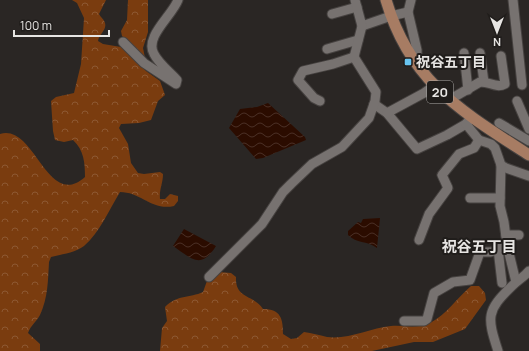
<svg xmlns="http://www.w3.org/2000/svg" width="529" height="351" viewBox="0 0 529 351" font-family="Manrope,'Noto Sans JP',sans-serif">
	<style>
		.forest { fill: url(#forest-crowns) }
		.water { fill: url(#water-waves) }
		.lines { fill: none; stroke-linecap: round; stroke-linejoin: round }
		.minor-casing { stroke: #464240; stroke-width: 11 }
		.major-casing { stroke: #464240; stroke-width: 13 }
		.minor { stroke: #777270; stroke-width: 9 }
		.major { stroke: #a77c63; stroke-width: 11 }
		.poi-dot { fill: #68c4f0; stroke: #201d1b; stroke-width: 1.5 }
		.labels { text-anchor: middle; stroke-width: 4; stroke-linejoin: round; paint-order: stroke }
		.shield { fill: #201d1b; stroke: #aba9a7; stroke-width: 1 }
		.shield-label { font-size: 13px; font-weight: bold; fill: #e7e5e3 }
		.poi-label { font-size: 14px; font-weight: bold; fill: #e7e5e3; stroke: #201d1b; text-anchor: start }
		.neighbourhood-label { font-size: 15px; font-weight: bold; fill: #e7e5e3; stroke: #201d1b }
	</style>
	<defs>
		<pattern id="forest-crowns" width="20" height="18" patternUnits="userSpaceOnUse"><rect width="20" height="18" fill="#7a3c0f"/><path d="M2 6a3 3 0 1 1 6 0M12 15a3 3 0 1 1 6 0" fill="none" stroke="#8d5832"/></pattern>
		<pattern id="water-waves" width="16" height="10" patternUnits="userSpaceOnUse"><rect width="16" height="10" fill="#2b0c00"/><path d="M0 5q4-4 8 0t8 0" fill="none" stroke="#4a2f25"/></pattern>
	</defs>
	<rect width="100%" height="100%" fill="#2a2624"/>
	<g class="forest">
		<path d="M72,0H106L99,14C101,18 104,19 105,23C107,30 99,34 98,41L103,44L121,47L146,71L160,81L165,95L158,101L151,120L139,123L121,124L119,128L128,144L131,163L138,173L144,174L160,172L163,174C163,183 159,190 160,199H165L170,194L178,196V201L174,206C152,211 141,192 120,192C109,210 100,232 84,246C75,253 62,254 51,257L49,262C48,280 48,298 40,315C36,322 31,325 28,333L40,344V351H0V134C35,123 47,211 85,177C85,163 84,150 73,140L64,142L55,140L53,131L51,101L56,97L74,93L81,64L84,18L77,3Z"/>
		<path d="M128,0H148V32L143,48L145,58L122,36L121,31L127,20Z"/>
		<path d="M219,272L231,273L236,277C235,299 253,294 263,309C281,309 283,319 283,334L291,339L297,338L304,332C312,333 319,335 327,337C348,340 370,328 391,326C404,325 417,329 430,323C446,315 457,298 471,286H479L485,293L486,300L465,329L433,342H414L372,351H160L162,328L167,321L165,307C176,295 190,298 203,292L207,281Z"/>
	</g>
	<g class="water">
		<path d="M268,103L305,137L306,140L263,158L256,159L229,128L240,109L257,107Z"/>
		<path d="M380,218L377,248C366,240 357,244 348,235V231L358,222L361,223L363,219Z"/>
		<path d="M184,229L216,246C201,270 192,259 173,246Z"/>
	</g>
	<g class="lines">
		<defs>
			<g id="minor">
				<path d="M411,0L408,12L417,50V57L414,61"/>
				<path d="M513,0L522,85"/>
				<path d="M332,14L357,7"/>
				<path d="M362,26L391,16L408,12"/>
				<path d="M123,42L144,63L176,84L177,80C170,72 159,64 154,54C144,37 172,16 178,0"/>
				<path d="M327,49L358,40"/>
				<path d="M464,53L468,90"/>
				<path d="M480,53L484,82"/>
				<path d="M449,100L480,82C489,81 496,89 505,84L501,56"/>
				<path d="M320,101L314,98L298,80L303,71L333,64L354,57"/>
				<path d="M517,101L529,129"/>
				<path d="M374,104L387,113L417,149L447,135L466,124"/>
				<path d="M387,113L424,93L434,86"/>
				<path d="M469,120L466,124L479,140L491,144L495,148L501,165L506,168L529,176"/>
				<path d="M499,123L529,141"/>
				<path d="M501,165L500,206L504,222L507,245L516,282"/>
				<path d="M470,198H500"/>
				<path d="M506,235H519"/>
				<path d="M419,240L429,214L448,188L442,175L459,154L474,148L479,140"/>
				<path d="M498,249L502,283"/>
				<path d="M209,277L262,224L283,192L291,184L312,164L342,147L369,118L375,101L376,92L354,57L362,26L355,0"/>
				<path d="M404,321H424L427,319L434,293L453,282L470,280L480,252H491L507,245"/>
				<path d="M498,351C487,317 486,311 512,286C518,280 524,277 529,271"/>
			</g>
			<path id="major" d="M386,0C410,82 461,111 529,155"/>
		</defs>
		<use href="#minor" class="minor-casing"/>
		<use href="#major" class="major-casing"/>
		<use href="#minor" class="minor"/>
		<use href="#major" class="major"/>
	</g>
	<rect class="poi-dot" x="404" y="58" width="8" height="8" rx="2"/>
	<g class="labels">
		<rect class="shield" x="427" y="81" width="26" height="22" rx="3"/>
		<g class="shield-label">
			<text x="440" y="97">20</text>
		</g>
		<g class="poi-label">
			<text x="416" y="67">祝谷五丁目</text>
		</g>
		<g class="neighbourhood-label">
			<text x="479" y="252">祝谷五丁目</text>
		</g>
	</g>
	<g transform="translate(497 32) rotate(180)" stroke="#201d1b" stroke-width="3" paint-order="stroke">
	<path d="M0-3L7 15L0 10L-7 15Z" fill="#e7e5e3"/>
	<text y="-6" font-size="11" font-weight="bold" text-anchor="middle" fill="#e7e5e3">N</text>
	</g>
	<path d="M14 30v6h95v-6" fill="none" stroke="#e7e5e3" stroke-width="2"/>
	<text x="20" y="30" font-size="12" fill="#e7e5e3" stroke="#201d1b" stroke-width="3" paint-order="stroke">100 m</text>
</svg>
